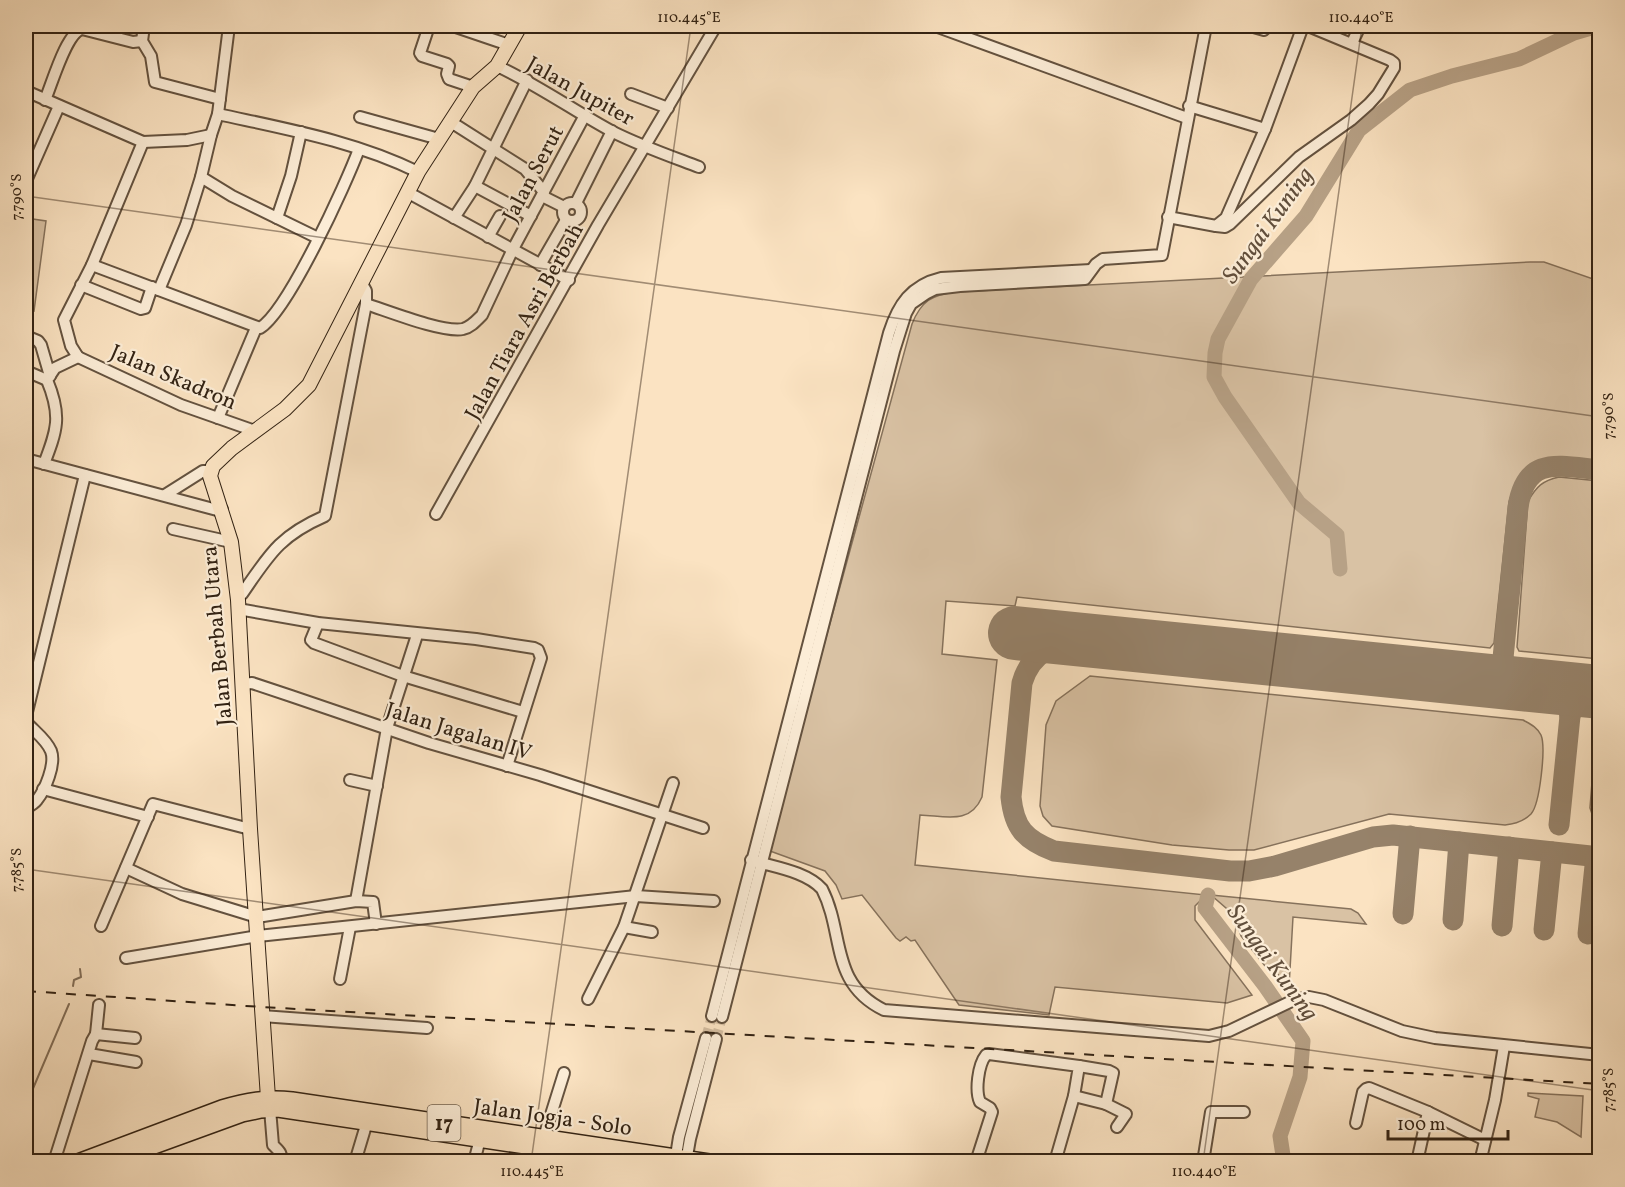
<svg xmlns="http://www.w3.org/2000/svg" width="1625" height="1187" viewBox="0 0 1625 1187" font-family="Vollkorn,serif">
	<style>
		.green { fill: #d9c2a4; stroke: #86725c; stroke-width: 1.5 }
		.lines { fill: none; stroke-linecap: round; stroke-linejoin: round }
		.stream { stroke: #826e58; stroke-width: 2 }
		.river { stroke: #b7a186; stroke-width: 15 }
		.taxiway { stroke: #96826a; stroke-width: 21 }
		.runway { stroke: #96826a; stroke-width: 54 }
		.minor-tunnel { stroke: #d3bc9f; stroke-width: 10; stroke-dasharray: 10 5; stroke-linecap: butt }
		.minor-casing { stroke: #64523f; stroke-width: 14 }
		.major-casing { stroke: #322213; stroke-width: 16 }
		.highway-casing { stroke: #322213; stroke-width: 18 }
		.minor { stroke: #fcedd7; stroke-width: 10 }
		.major { stroke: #fbe3c2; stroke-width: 14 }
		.highway { stroke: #fbe3c2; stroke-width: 15 }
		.rail { stroke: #322213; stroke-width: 2; stroke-dasharray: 10 10; stroke-linecap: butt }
		.ticks { fill: none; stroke: #322213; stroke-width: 1.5; stroke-opacity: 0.45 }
		.labels { text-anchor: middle; stroke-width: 4.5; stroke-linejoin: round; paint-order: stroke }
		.shield { fill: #fcedd7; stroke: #6f5f4e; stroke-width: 1.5 }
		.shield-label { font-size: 21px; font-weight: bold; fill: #322213 }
		.street-label { font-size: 22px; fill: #322213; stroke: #fcedd7 }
		.water-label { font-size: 24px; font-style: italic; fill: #614e3b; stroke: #fcedd7 }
		.neatline { fill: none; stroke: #322213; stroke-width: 2 }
		.ticks-label { font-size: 15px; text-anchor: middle; fill: #322213 }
	</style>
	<rect width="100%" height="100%" fill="#fbe3c2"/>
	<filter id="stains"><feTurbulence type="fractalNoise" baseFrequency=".00333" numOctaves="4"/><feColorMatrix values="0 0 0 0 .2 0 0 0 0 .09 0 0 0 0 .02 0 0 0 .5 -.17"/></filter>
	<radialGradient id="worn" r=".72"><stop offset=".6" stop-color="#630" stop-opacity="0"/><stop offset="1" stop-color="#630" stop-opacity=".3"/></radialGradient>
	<g class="green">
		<path d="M26,218L46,221L34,311L26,309Z"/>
		<path d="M1530,262H1544L1599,281V462C1586,460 1570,456 1557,458C1531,460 1515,479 1509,502L1494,643L1490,648L1017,597L1015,606L946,601L942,654L997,660L982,797C970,825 946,816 920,815L915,865L1206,895L1195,906V920L1252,995L1227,1003L1055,987L1049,1015L959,1005L915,940L911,941L906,937L900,941L896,938L862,895L842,899L836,885L825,871L770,851L815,678L912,324C921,301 932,295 955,292Z"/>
		<path d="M1559,477L1599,481V659L1519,651L1517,647L1528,501C1537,486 1542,481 1559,477Z"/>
		<path d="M1090,676L1523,720C1530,724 1537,727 1541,735C1546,747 1540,804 1531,814C1524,821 1514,824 1505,825L1389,814L1254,850H1229L1172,845L1052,826L1043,816L1040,806L1046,725L1056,701Z"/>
		<path d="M1599,739V826L1593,817L1590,808L1595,744Z"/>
		<path d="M1211,895L1351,909L1358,913L1366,924L1293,917L1289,987L1274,970L1269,971L1241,936L1234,915Z"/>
		<path d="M1528,1093L1583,1096L1581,1137L1557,1122L1535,1117L1539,1099L1528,1096Z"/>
	</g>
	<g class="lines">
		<g class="stream">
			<path d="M73,986L74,980L81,977L80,969"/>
			<path d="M26,1105L69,1004"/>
		</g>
		<g class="river">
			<path d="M1340,569L1337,535L1299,503L1225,397L1214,377L1215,353L1218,339L1251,279L1306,216L1359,130L1410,90L1452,76L1519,59L1574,33L1598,26"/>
			<path d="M1208,895L1205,908L1265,986L1303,1041L1300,1077L1280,1136L1284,1162"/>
		</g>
		<g class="taxiway">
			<path d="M1088,641C1057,641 1031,651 1022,683L1011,797C1014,828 1025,840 1054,851L1230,871H1249L1275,866L1373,837L1393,835L1600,857"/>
			<path d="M1503,658L1508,675L1522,685"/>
			<path d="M1478,680L1495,674L1503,658L1518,507C1526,455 1559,466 1600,470"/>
			<path d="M1548,687C1562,694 1567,700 1570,716"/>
			<path d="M1559,825L1570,716C1574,701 1580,697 1594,692"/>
			<path d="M1403,914L1410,836"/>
			<path d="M1453,920L1459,842"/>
			<path d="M1502,926L1509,847"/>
			<path d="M1544,930L1552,852"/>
			<path d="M1588,934L1596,856"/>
		</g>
		<path class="runway" d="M1015,633L1600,692"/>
		<g class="minor-tunnel">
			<path d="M706,1038L712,1016"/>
			<path d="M716,1039L722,1017"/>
		</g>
		<defs>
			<g id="minor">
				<path d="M144,26L142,41L151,56L155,82L220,99"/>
				<path d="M429,26L420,53L422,56L447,64L449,66L447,74L449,79L473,87"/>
				<path d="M453,26L509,45"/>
				<path d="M935,26L1187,118"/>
				<path d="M1250,26L1264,30"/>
				<path d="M1352,43L1360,26"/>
				<path d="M497,66C538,85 574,111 613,132C641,146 670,156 699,167"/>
				<path d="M26,91L143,142L187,140L211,135"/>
				<path d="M631,94L668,108"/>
				<path d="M45,100C52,84 66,33 82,29L133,42L142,41"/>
				<path d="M1189,106L1265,129"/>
				<path d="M218,114C286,129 355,141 418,172"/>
				<path d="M360,117L439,139"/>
				<path d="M451,122L525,169L544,192"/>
				<path d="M201,177L232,196L318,238"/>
				<path d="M26,181L59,106"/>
				<path d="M475,186L531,216"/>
				<path d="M407,192L569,280"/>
				<path d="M542,196L564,207"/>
				<circle cx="572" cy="212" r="9"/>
				<path d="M576,203L612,131"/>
				<path d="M1168,217L1216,226L1226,218L1265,129L1303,26"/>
				<path d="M277,218L291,176L301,132"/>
				<path d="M454,218L475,186L527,80"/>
				<path d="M1216,226L1225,227L1230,224L1299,157L1351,120L1369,104L1378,94L1394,68V63L1390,60L1308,26"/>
				<path d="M488,237L500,216"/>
				<path d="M92,265L260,328C288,311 346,184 359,149"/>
				<path d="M540,265L566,220"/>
				<path d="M81,285L141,309L145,308L152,287"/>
				<path d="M159,290L186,225L201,177L211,135L218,114L229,26"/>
				<path d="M366,304C388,311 443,333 463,329C471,327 476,321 482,315L513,249L585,115"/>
				<path d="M26,336L38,341L41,345L50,376"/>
				<path d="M78,357L181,405L255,431"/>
				<path d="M26,371L47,380"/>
				<path d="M218,418L256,328"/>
				<path d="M26,459L217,510L222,509"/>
				<path d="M44,464C57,430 62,416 47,380L55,368L78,357L71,346L64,320L92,265L143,142"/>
				<path d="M165,495L203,471H211"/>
				<path d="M436,514L598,225L716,26"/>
				<path d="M173,529L231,542"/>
				<path d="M238,596L242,594C269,555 279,536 325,516L366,304V291L361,282"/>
				<path d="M238,609L318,623L476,639L534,648L538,650L541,658L507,766"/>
				<path d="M318,623L311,640L314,643L403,676L523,712"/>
				<path d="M243,684L252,683L291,696L429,743L540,775L703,828"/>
				<path d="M26,716L85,475"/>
				<path d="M26,722C34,731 46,739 51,751C56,764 45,790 37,800C34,804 30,806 26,808"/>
				<path d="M350,780L377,786"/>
				<path d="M43,789L148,817"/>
				<path d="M751,860C773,867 806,871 822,889C845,934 829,983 884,1010L1209,1036L1229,1031L1294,1000L1309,997L1324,1000L1402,1031L1435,1038L1600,1055"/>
				<path d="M126,868L182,894L257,917L356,901L373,902L376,924"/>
				<path d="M356,901L387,728L417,635"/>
				<path d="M101,926L153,804L250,829"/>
				<path d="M624,927L652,932"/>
				<path d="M126,958L258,936L636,896L714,901"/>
				<path d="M340,979L350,927"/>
				<path d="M588,999L624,927L673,783"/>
				<path d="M262,1016L427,1028"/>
				<path d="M712,1016L889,333C898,305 911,285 941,278L1091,270"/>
				<path d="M722,1017L894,351L906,313L911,304L927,293L935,289L960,286L1085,279L1096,264L1103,259L1162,255L1206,26"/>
				<path d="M96,1034L135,1038"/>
				<path d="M89,1054L136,1062"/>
				<path d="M1079,1066L1109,1071L1113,1073L1106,1104L1126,1114L1117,1127"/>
				<path d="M1074,1096L1106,1104"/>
				<path d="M270,1109L273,1145C279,1151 282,1152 281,1162"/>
				<path d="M1356,1123L1363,1092L1366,1089L1369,1088L1428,1112L1485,1140"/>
				<path d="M544,1137L564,1073"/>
				<path d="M54,1162L92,1041L96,1034L99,1005"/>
				<path d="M355,1162L367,1122"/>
				<path d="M474,1162L480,1139"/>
				<path d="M675,1162L679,1137L706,1038"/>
				<path d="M686,1162L690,1139L716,1039"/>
				<path d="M976,1162L992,1112L990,1108L980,1102C975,1091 978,1065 986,1055L989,1054L1079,1066L1074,1096L1055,1162"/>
				<path d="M1203,1162L1211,1112H1244"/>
				<path d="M1417,1162L1428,1112"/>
				<path d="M1480,1162L1495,1100L1504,1046"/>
			</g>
			<path id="major" d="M268,1098L250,829L238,600L231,542L210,476L213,466L232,448L285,409L309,385L418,172L473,87L497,66L520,26"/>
			<g id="highway">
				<path d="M78,1162L222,1108C246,1101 267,1097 292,1100L709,1162"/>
				<path d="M110,1162L242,1114L261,1110L278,1109L631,1162"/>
			</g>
		</defs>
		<use href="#minor" class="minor-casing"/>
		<use href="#major" class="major-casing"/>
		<use href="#highway" class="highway-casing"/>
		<use href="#minor" class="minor"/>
		<use href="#major" class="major"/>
		<use href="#highway" class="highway"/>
		<path class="rail" d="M26,991L262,1007L1600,1084"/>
	</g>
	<path class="ticks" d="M26,196L1600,417M26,869L1600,1091M531,1162L691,26M1203,1162L1362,26"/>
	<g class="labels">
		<rect class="shield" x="427.5" y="1105" width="33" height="36" rx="4.5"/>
		<g class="shield-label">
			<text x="444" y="1130">17</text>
		</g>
		<g class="street-label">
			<text transform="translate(581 90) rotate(29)" y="8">Jalan Jupiter</text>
			<text transform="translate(532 173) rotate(-62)" y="8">Jalan Serut</text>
			<text transform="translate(523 321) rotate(-61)" y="8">Jalan Tiara Asri Berbah</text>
			<text transform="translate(174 376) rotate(23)" y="8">Jalan Skadron</text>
			<text transform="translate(216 636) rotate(-95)" y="8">Jalan Berbah Utara</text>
			<text transform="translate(459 730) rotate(17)" y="8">Jalan Jagalan IV</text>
			<text transform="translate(553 1116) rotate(8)" y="8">Jalan Jogja - Solo</text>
		</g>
		<g class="water-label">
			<text transform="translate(1267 225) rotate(-54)" y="8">Sungai Kuning</text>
			<text transform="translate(1273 962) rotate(54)" y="8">Sungai Kuning</text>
		</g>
	</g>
	<rect width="1625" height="1187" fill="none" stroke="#fbe3c2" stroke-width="66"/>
	<path d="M1388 1130v9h120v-9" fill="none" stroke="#322213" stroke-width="3"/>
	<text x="1397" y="1130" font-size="18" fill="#322213" stroke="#fcedd7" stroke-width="4.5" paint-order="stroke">100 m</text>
	<rect x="33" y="33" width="1559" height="1121" class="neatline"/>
	<g class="ticks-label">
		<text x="689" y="22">110.445°E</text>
		<text x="1361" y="22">110.440°E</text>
		<text transform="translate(16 197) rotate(-90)" y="5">7.790°S</text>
		<text transform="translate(1608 416) rotate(-90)" y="5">7.790°S</text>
		<text transform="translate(16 870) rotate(-90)" y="5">7.785°S</text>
		<text transform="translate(1608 1090) rotate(-90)" y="5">7.785°S</text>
		<text x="532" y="1176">110.445°E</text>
		<text x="1204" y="1176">110.440°E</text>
	</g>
	<rect width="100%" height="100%" filter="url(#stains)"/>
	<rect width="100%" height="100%" fill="url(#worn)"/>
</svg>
